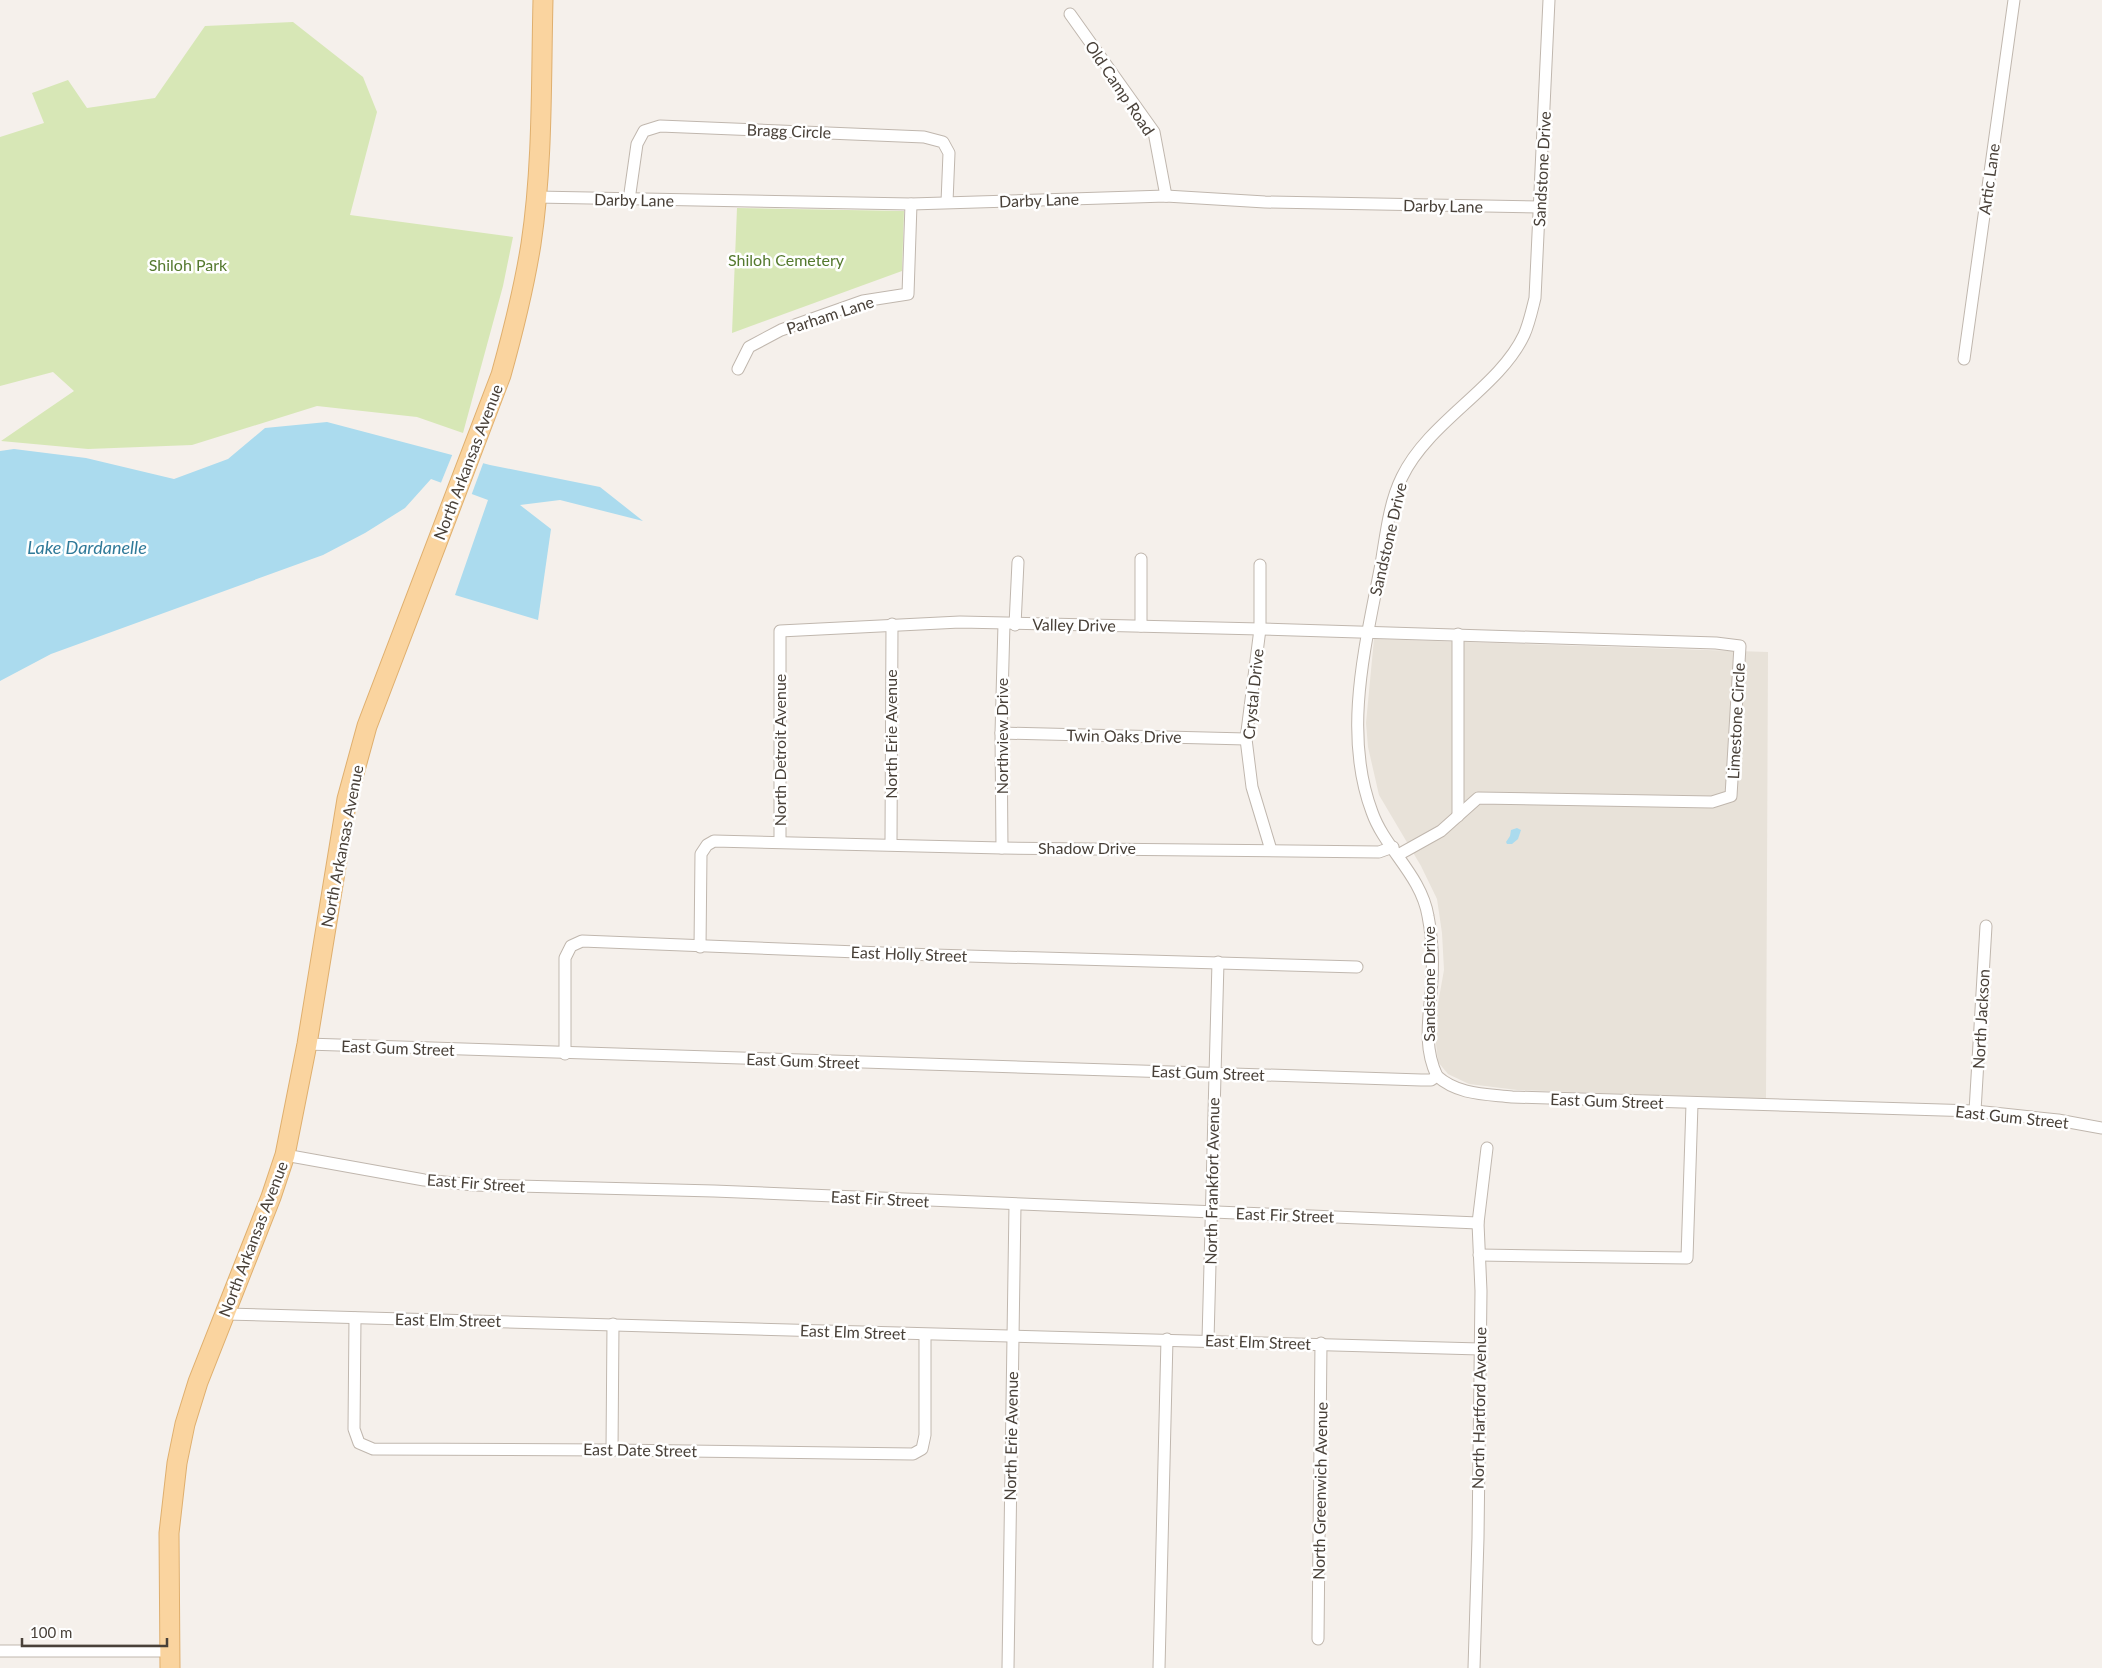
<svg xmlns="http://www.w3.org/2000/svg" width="2102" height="1668" viewBox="0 0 2102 1668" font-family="Lato,sans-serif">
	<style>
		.residential { fill: #e8e2d9 }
		.green { fill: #d7e7b6 }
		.water { fill: #abdbee }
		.pier { fill: #f5f0eb }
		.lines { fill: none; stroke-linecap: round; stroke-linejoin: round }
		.street-casing { stroke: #c0b7ae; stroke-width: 13 }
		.primary-casing { stroke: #dfaf6e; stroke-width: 21 }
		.street { stroke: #fff; stroke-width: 11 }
		.primary { stroke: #fad49f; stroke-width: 19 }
		.labels { text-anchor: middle; stroke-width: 5; stroke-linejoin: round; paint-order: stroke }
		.street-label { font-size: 16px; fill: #494139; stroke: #fff }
		.park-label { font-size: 16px; fill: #54792e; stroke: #fff }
		.water-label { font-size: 18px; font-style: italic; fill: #307a99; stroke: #fff }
	</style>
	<rect width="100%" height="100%" fill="#f5f0eb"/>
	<path class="residential" d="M1374,639L1768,652L1766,1099L1517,1090L1469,1084L1448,1074L1438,1062L1434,1026L1444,970L1442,933L1437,899L1421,866L1379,795L1368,747L1366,723Z"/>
	<g class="green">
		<path d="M293,22L363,77L377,112L350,215L513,237L503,286L463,433L417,417L317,406L192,445L88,449L1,441L74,391L53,372L0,386V137L44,123L32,93L68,80L87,108L155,98L205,26Z"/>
		<path d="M737,208L904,211L902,271L732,333Z"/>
	</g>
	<g class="water">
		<path d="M327,422L490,465L600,487L643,521L560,500L520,505L551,529L538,620L455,595L488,500L431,479L405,508L365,533L323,555L51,654L0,681V451L14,449L86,458L174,479L228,459L265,428Z"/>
		<path d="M1517,828L1521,830L1518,839L1512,844H1507L1506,842L1510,836L1511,830Z"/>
	</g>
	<path class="pier" d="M453,453L484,461L471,496L440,485Z"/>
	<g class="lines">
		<defs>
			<g id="street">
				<path d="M1070,14L1154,132L1166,196"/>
				<path d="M536,197L911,204L1166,196L1265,202L1541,207"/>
				<path d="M629,200L637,144L644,131L660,126L924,137L943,142L949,153L947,202"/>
				<path d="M1964,359L2014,0"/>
				<path d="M738,369L749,347L781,330L863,301L908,294L911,204"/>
				<path d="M1141,559V626"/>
				<path d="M1260,565V629L1246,739L1252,787L1271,850"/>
				<path d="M1015,625L1018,562"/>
				<path d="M1001,733L1246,739"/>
				<path d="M1458,816V634"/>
				<path d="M780,841V631L960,622L1260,629L1716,643L1740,646L1731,796L1712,802L1478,798L1441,831L1398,855"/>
				<path d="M891,843L892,624"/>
				<path d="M1002,848L1001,733L1004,624"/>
				<path d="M700,947L701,854L707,845L714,841L1002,848L1379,852L1393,847"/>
				<path d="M307,1044L1421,1080H1431L1437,1076C1458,1095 1486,1094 1512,1097L1975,1111L2058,1120L2102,1128"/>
				<path d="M565,1054V958L571,946L582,941L934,955L1357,967"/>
				<path d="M1437,1076C1422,1045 1430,1014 1432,980C1433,960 1432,936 1428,916C1421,875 1385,849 1372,812C1342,732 1366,644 1381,564C1386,535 1389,503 1402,477C1429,421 1499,388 1524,335C1529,324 1532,310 1535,298L1549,0"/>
				<path d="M1975,1111L1986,926"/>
				<path d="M285,1155L424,1180L474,1185L714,1191L1478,1223"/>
				<path d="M1479,1255L1687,1258L1692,1104"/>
				<path d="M226,1314C644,1329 1062,1335 1480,1349"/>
				<path d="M355,1318L354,1429L359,1443L373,1449L612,1450L913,1454L922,1449L925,1435V1335"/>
				<path d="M1208,1340L1218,962"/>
				<path d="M612,1450L613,1324"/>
				<path d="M1318,1639L1321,1343"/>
				<path d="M0,1651H170"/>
				<path d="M1008,1668L1015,1205"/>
				<path d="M1159,1668L1167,1339"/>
				<path d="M1474,1668L1478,1538L1481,1291L1478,1223L1487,1148"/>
			</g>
			<path id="primary" d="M170,1668L169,1533L177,1463L185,1424L198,1382L271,1197L285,1155L307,1044L347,799L367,726L501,375C513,332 524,288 531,244C543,164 541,81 543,0"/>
		</defs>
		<use href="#street" class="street-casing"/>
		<use href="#primary" class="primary-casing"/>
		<use href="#street" class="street"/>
		<use href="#primary" class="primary"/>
	</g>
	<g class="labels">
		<g class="street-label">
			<text transform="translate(1120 88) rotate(56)" y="6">Old Camp Road</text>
			<text transform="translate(789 131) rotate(2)" y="6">Bragg Circle</text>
			<text transform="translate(1542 169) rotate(-87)" y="6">Sandstone Drive</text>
			<text transform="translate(1989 179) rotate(-82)" y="6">Artic Lane</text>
			<text transform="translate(634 200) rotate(1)" y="6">Darby Lane</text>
			<text transform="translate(1039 200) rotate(-2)" y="6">Darby Lane</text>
			<text transform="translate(1443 206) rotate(1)" y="6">Darby Lane</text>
			<text transform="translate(830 315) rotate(-18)" y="6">Parham Lane</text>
			<text transform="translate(468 462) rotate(-69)" y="6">North Arkansas Avenue</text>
			<text transform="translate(1388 539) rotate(-77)" y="6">Sandstone Drive</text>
			<text transform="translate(1074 625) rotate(1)" y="6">Valley Drive</text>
			<text transform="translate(1253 694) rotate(-84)" y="6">Crystal Drive</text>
			<text transform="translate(1736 721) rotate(-87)" y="6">Limestone Circle</text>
			<text transform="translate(891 734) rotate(-90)" y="6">North Erie Avenue</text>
			<text transform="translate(1002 736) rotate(-90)" y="6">Northview Drive</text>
			<text transform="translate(1124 736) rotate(1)" y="6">Twin Oaks Drive</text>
			<text transform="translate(780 750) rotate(-90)" y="6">North Detroit Avenue</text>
			<text transform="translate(342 846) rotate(-79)" y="6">North Arkansas Avenue</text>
			<text x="1087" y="854">Shadow Drive</text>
			<text transform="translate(909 954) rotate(2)" y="6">East Holly Street</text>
			<text transform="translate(1429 984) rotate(-90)" y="6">Sandstone Drive</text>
			<text transform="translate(1981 1019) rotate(-87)" y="6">North Jackson</text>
			<text transform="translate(398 1048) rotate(2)" y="6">East Gum Street</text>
			<text transform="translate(803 1061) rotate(2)" y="6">East Gum Street</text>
			<text transform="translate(1208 1073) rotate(2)" y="6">East Gum Street</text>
			<text transform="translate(1607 1101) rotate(2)" y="6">East Gum Street</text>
			<text transform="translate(2012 1117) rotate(6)" y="6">East Gum Street</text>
			<text transform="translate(1212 1181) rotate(-89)" y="6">North Frankfort Avenue</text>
			<text transform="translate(476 1183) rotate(4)" y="6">East Fir Street</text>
			<text transform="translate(880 1199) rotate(3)" y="6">East Fir Street</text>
			<text transform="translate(1285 1215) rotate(2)" y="6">East Fir Street</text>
			<text transform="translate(253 1239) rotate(-69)" y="6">North Arkansas Avenue</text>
			<text transform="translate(448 1320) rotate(1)" y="6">East Elm Street</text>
			<text transform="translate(853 1332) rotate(2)" y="6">East Elm Street</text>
			<text transform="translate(1258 1342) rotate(2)" y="6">East Elm Street</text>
			<text transform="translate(1479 1408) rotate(-89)" y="6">North Hartford Avenue</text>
			<text transform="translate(1011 1436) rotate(-89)" y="6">North Erie Avenue</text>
			<text transform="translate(640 1450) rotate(1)" y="6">East Date Street</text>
			<text transform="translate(1320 1491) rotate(-89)" y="6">North Greenwich Avenue</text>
		</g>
		<g class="park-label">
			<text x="786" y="266">Shiloh Cemetery</text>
			<text x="188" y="271">Shiloh Park</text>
		</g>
		<g class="water-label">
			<text x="87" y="554">Lake Dardanelle</text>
		</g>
	</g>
	<path d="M22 1638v8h145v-8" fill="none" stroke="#494139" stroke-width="2.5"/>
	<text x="30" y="1638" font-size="15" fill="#494139" stroke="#ffffff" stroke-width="4" paint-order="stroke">100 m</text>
</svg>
